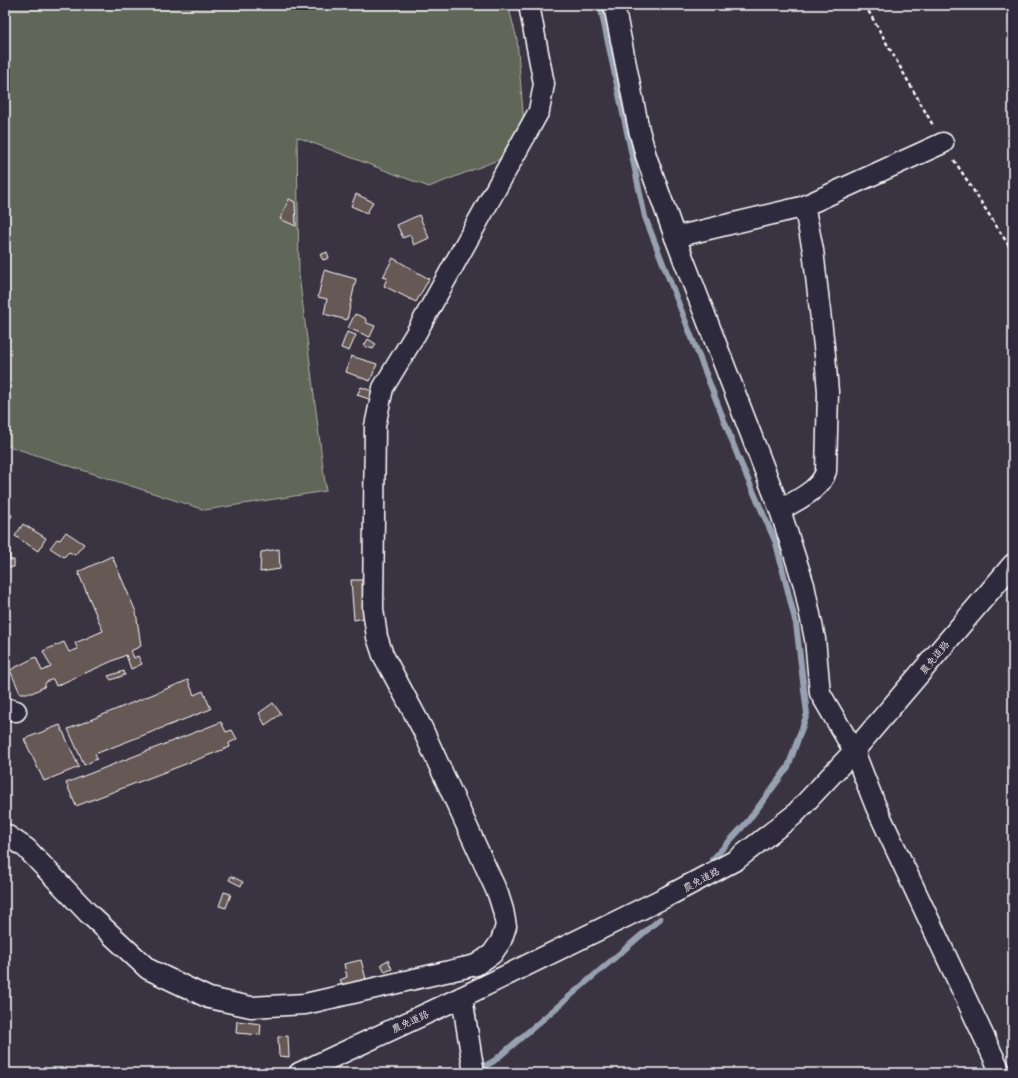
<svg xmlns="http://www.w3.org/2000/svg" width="1018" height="1078" viewBox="0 0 1018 1078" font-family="'Balsamiq Sans','Klee One',sans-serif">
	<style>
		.green { fill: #606658; stroke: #b0b2ac }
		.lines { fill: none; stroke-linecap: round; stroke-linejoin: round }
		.stream { stroke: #98a1b1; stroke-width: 6 }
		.building { fill: #665854; stroke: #fff }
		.minor-casing { stroke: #fff; stroke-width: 23 }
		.path { stroke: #fff; stroke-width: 2.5; stroke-dasharray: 4 3; stroke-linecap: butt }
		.minor { stroke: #2f2a3d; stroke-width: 20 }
		.labels { text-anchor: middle; stroke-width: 3.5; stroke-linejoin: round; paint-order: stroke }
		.street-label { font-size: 10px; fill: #fff; stroke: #2f2a3d }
	</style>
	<rect width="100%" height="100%" fill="#3a3342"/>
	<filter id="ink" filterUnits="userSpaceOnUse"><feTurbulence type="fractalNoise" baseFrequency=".025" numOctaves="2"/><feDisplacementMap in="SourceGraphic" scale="8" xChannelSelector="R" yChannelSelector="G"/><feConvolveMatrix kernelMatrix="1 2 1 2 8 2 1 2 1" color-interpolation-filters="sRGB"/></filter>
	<g filter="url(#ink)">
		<path class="green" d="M5,5H508L517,39L526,149L429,187L297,137L299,275L326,491L205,510L5,445Z"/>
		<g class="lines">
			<g class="stream">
				<path d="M600,5L645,217L739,459L776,543L796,624L807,714L788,767L748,821L712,860"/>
				<path d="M483,1067L494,1061L660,919"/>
			</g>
		</g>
		<g class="building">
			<path d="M356,194L373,202L367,213L351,206Z"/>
			<path d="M289,199L295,202L296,226L280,219Z"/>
			<path d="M419,215L429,238L414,245L410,235L403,238L397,225Z"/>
			<path d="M327,252L329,258L323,260L320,255Z"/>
			<path d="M393,258L429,279L416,302L384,286L387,278L383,277Z"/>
			<path d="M324,270L356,279L347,320L324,314L327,299L318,297Z"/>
			<path d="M355,314L365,318L367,323L375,326L370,337L348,328Z"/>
			<path d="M347,332L356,335L349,351L341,348Z"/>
			<path d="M368,339L376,344L373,349L364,346Z"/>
			<path d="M351,356L377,364L370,381L346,372Z"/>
			<path d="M361,387L375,392L372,400L357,395Z"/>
			<path d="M5,512L12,515L8,524L5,522Z"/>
			<path d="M23,524L46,538L38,551L15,536Z"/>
			<path d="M66,532L84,544L75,555L69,552L64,557L50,548L57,539L60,540Z"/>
			<path d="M5,541H9L10,560H14V567L5,568Z"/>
			<path d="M279,549L280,569L260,572L261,552Z"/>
			<path d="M112,556L136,612L141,646L131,651L134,658L138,656L142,664L131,669L126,655L56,686L53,679L46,682L44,687L32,693H20L10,670L36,657L42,671L51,667L43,651L64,642L69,652L78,649L75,643L103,631L78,572Z"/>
			<path d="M351,580H362L364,618L354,620Z"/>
			<path d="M124,671L125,675L111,680L108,676Z"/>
			<path d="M188,680L194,695L203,691L211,709L95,754L97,759L84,765L68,729Z"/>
			<path d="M273,703L281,714L265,725L259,713Z"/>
			<path d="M221,722L226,732L232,730L237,739L229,743L230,747L76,806L66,783Z"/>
			<path d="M60,725L79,767L44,781L24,739Z"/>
			<path d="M231,876L243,882L241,886L229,880Z"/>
			<path d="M224,892L231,894L226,908L219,906Z"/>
			<path d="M361,960L366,979L343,985L340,980L347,977L344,964Z"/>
			<path d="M388,960L392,969L385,972L381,964Z"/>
			<path d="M237,1021L261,1024L260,1035L236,1033Z"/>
			<path d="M288,1036L289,1057L279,1056L278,1037Z"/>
		</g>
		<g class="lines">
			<defs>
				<g id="minor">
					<path d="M614,5L639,130L646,156L675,237L780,510L804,585L815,639L820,693L854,751L876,807L1001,1073"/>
					<path d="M675,237L802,207L943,143"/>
					<path d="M780,510C795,501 821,490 826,471L828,392L825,355L813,250L806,215L802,207"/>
					<path d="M5,708L16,711"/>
					<path d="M5,834L26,848L89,914L148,969L209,998L251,1007L305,1004L476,965L492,954L501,941L506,926L503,910L498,894L422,728L383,655L377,637L373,609L375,426L383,388L415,335L539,111L544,84L529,5"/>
					<path d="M462,997L474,1073"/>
					<path d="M299,1073L462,997L666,897L736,860L794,815L854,751L1013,564"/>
				</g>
			</defs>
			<use href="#minor" class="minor-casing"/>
			<g class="path">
				<path d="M865,5L934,127"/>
				<path d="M954,160L1013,252"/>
			</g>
			<use href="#minor" class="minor"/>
		</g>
	</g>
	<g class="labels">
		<g class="street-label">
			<text transform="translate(934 657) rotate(-50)" y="4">農免道路</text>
			<text transform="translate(701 879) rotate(-28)" y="4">農免道路</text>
			<text transform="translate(410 1021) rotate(-25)" y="4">農免道路</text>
		</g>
	</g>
	<rect width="1018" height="1078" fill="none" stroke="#2f2a3d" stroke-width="20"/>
	<rect x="10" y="10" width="998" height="1058" fill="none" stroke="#fff" stroke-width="1.5" filter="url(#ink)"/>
</svg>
